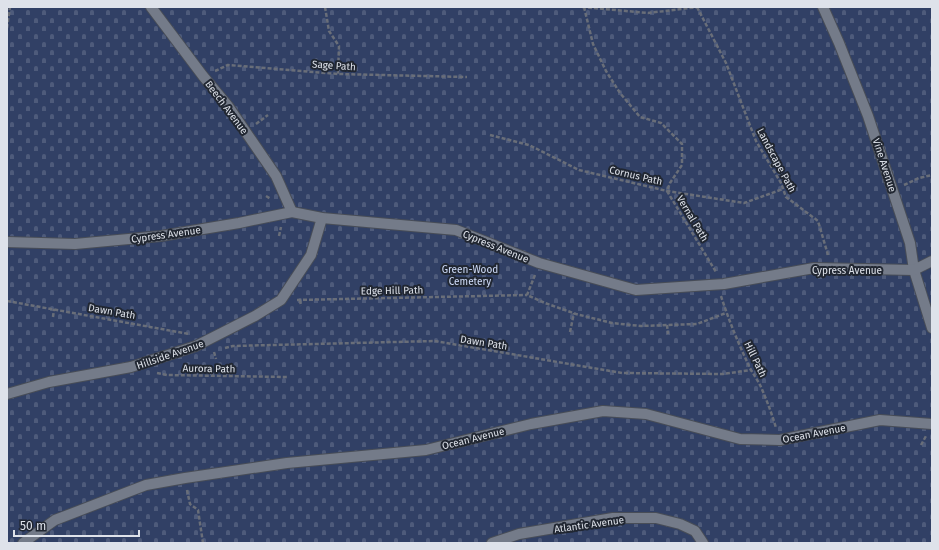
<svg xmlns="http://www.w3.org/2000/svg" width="939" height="550" viewBox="0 0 939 550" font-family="'Fira Sans',sans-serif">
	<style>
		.cemetery { fill: url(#cemetery-stones) }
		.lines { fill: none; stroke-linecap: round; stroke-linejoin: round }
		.minor-casing { stroke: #484d57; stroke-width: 12 }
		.path { stroke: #696e79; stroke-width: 2.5; stroke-dasharray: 4 2; stroke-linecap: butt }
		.minor { stroke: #747b89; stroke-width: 10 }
		.labels { text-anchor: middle; stroke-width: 4; stroke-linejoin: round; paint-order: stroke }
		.street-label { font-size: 10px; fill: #dee2ea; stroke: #212732 }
		.park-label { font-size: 10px; fill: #d0ddfa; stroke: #212732 }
	</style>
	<defs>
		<pattern id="cemetery-stones" width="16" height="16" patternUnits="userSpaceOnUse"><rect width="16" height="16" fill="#314065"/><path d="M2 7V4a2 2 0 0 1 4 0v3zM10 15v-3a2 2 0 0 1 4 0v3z" fill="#4e5b7b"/></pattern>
	</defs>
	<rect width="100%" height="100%" fill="#2b303d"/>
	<rect class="cemetery" x="7" y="7" width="925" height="536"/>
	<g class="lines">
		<defs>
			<g id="minor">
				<path d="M151,7L203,76L228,106L276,176L292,212"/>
				<path d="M823,7L839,43L868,116L910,243L914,270L932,328"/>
				<path d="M7,242L75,244L161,236L239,223L292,212L322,218L456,230L539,263L636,290L724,284L814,268L914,270L932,261"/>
				<path d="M7,394L49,382L131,367L196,346L255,316L281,300L311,255L322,218"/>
				<path d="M23,543L55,520L146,485L185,478L287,463L426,450L531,424L603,411L646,414L740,439L780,440L880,420L932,424"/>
				<path d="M492,543L519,534L613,518H656L680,524L695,531L703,543"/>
			</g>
		</defs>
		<use href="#minor" class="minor-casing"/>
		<g class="path">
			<path d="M325,7L329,31L339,46L338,74"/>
			<path d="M582,7L648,13L699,7"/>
			<path d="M584,7L593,44L606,71L620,93L640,117L661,123L682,144V165L670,183L667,191L716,272"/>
			<path d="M697,7L726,63L756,141L781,183L786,197L818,221L828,255"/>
			<path d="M7,28L10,7"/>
			<path d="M215,71L228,65L338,74L467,77"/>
			<path d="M256,124L268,115"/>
			<path d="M490,135L529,145L579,170L667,191L744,203L783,189"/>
			<path d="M904,185L919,178L932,175"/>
			<path d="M266,196L271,199"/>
			<path d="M279,236L281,227"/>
			<path d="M535,275L527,295L545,303L576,314L612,323L641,326L697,324L726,313"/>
			<path d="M721,296C729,321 739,345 750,368C754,375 758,381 761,387C767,401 772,414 776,428"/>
			<path d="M297,300L527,295"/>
			<path d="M300,300L301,306"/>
			<path d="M7,301L189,334"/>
			<path d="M53,317L54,309"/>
			<path d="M667,325L668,334"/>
			<path d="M570,332L574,313"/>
			<path d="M225,348L233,346L435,341L622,373L723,374L751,370"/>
			<path d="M214,352L216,359"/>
			<path d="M157,373L167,375L287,377"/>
			<path d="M921,445L926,436"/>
			<path d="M187,490L190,504L198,510L203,543"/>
		</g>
		<use href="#minor" class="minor"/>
	</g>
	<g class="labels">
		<g class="street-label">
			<text transform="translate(334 65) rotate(4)" y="4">Sage Path</text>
			<text transform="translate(227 107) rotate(53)" y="4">Beech Avenue</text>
			<text transform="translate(777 160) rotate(62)" y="4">Landscape Path</text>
			<text transform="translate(885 165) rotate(72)" y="4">Vine Avenue</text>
			<text transform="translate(636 175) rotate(13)" y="4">Cornus Path</text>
			<text transform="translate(693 218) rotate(59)" y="4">Vernal Path</text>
			<text transform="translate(166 234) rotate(-8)" y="4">Cypress Avenue</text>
			<text transform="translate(496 246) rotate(22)" y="4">Cypress Avenue</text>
			<text x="847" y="274">Cypress Avenue</text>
			<text transform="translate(392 290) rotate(-1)" y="4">Edge Hill Path</text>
			<text transform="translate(112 311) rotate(10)" y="4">Dawn Path</text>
			<text transform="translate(484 342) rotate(9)" y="4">Dawn Path</text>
			<text transform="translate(170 354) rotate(-19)" y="4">Hillside Avenue</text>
			<text transform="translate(756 359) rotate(64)" y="4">Hill Path</text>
			<text transform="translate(209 368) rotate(1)" y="4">Aurora Path</text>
			<text transform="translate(814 433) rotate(-11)" y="4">Ocean Avenue</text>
			<text transform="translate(473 438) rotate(-14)" y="4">Ocean Avenue</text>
			<text transform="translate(589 524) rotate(-8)" y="4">Atlantic Avenue</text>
		</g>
		<g class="park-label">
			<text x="470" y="273">Green-Wood<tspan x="470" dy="12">Cemetery</tspan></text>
		</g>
	</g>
	<rect width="939" height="550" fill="none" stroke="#dee2ea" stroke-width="16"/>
	<path d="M14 530v6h125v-6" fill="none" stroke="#dee2ea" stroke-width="2"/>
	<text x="20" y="530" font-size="12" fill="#dee2ea" stroke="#212732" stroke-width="3" paint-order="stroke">50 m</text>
</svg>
